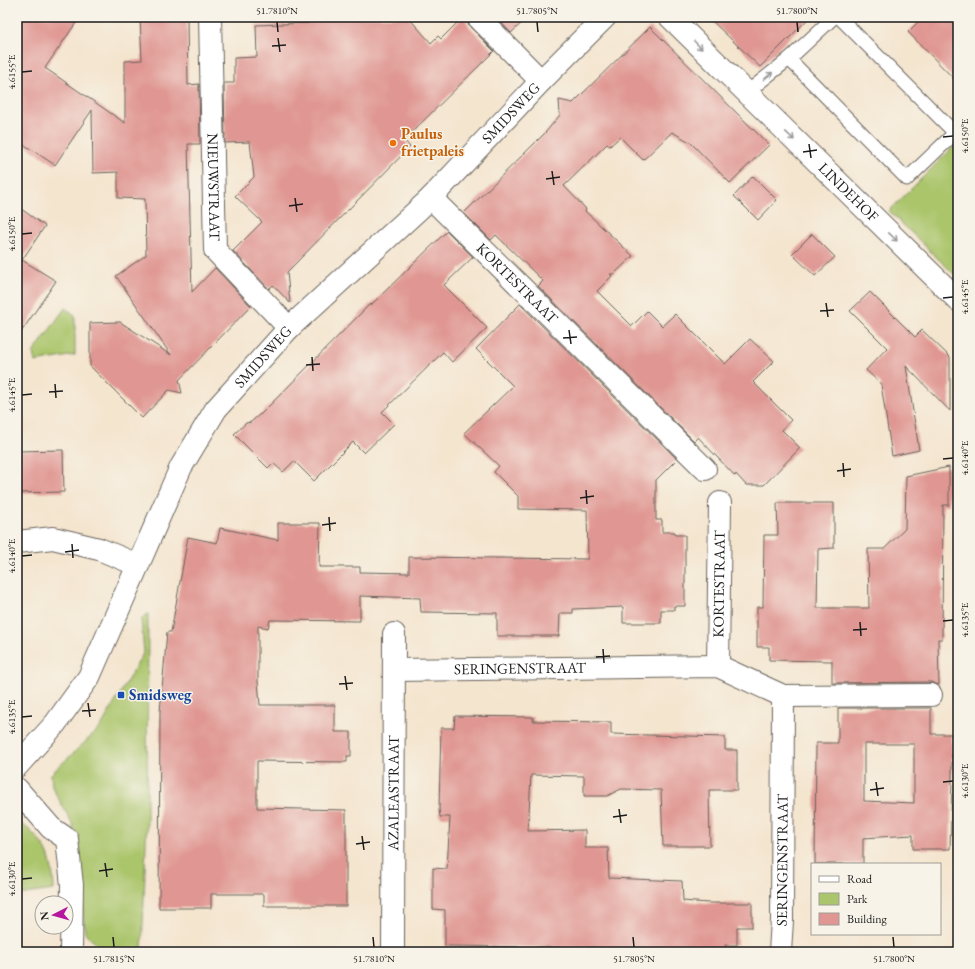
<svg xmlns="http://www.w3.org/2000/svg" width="975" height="969" viewBox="0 0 975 969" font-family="'EB Garamond',serif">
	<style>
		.green { fill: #aac56b; stroke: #637044 }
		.building { fill: #e09793; fill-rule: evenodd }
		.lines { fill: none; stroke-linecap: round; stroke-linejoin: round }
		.service-casing { stroke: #68625b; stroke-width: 15 }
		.minor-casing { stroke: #68625b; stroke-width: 24 }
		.tertiary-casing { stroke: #68625b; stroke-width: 24 }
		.service { stroke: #fff; stroke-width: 13 }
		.minor { stroke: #fff; stroke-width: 22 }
		.tertiary { stroke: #fff; stroke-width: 22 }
		.oneway { stroke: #999 }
		.ticks { fill: none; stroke: #1c1c1c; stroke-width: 1.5 }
		.food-dot { fill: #e8710a; stroke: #f7f3e8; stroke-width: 1.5 }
		.transit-dot { fill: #1a4fb4; stroke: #f7f3e8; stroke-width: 1.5 }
		.labels { text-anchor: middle; stroke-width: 3; stroke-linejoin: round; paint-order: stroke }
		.street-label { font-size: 15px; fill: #1c1c1c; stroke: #f7f3e8 }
		.food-label { font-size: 15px; font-weight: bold; fill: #c56008; stroke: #f7f3e8; text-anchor: start }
		.transit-label { font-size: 15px; font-weight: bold; fill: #164399; stroke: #f7f3e8; text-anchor: start }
		.neatline { fill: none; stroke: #1c1c1c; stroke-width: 1.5 }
		.ticks-label { font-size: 10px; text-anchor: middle; fill: #1c1c1c }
	</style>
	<rect width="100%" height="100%" fill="#f7f3e8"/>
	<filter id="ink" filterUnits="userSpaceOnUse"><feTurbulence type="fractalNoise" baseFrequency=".025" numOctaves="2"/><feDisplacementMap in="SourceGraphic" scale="8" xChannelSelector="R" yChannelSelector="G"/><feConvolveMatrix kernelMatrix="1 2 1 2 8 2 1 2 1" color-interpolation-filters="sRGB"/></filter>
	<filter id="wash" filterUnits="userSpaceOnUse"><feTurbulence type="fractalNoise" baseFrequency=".012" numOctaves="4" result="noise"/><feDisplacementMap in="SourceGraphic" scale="16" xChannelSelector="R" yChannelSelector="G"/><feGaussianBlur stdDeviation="0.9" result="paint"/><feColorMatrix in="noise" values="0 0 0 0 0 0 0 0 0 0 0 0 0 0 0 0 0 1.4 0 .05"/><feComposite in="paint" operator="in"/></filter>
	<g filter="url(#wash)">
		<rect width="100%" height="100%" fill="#f4e5cf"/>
		<g class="green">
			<path d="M958,142V278L889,211Z"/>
			<path d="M65,308L75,315V355L35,362L33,353Z"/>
			<path d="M148,613L147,818L142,952H104L85,933L73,825L52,787L51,774L100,728L144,652L141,620Z"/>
			<path d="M17,821C27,826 40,840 46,850C51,858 54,880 54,890L17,895Z"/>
		</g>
		<g id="blocks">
			<g class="building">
				<path d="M17,17H80L45,68L125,123V61L142,60L140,17H187L188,85L199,84L200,144H188L192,292L215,268L251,306L179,380L182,393L169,390L142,418L90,366V323L120,322L171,355L116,276L146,255L145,199L118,198V172L93,173L92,110L55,165L17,140Z"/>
				<path d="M303,17H408L431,43L438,36L441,39L463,17H466V20L469,26L494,51L404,140L410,147L287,272L290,303L273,285L269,289L233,251L262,222L235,196L254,177L250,142L225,143L224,83H234V58L257,57L256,25L309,23Z"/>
				<path d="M496,17H528L511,33Z"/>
				<path d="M708,17H810L760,67Z"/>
				<path d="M923,17H958V83L908,32Z"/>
				<path d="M650,27L769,145L730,183L690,142L672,132L643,160L620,137L610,146L607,144L564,186L586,209L585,211L633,256L614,274H610L612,276L597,291L632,326L647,311L662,326L675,314L725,364L750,339L774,361L753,382L791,420L782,430L800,448L764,485H746L736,474L735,476L698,437L694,441L538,286L543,281L496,235L491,240L464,213L545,133L560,115L559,100L573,103Z"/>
				<path d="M753,176L777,200L758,220L734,196Z"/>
				<path d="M17,206L45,226L22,260L56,281L17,338Z"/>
				<path d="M447,231L473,257L444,285L487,328L452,362L443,352L382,412L394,424L364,453L353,442L314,481L294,461L283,472L273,463L268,468L234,434L246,423L251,422L260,414V415L370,304L371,305Z"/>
				<path d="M812,234L835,257L815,276L792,254Z"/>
				<path d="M870,292L915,337L922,330L950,357V411L906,366L919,450L892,456L881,384L866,370L887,348L850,311Z"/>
				<path d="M520,304L677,459L656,480V520H662V532H675V535H685V606H674V610H661V623H623V607L573,609V613H560L559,636H497V613L421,612L420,598L360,596V621L270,620L268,628L258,626V682L260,705H335V732H351V756H347V762L257,761V808L346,810V906H264V894H211V908H159L160,712L167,632H171L188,537L217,543L220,528L278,540V523H320L319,567H360V572L409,573V557L588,559L587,510L518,509V496L494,472L499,466L464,433L513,386L476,349Z"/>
				<path d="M63,450L64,492L17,493V451Z"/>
				<path d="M949,467V505H943L942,639H938L939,685L931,682L832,683V661L769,660V647H757V607H763L764,535H778L777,503H834V548L818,549L817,608H869L868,549H884L905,529L906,476Z"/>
				<path d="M838,708H931V734H952V782L950,849H913V835L863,838V864H815L816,743H838ZM864,744H914V803L864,801Z"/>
				<path d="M455,716L533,717V721L611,722V734L725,737V750H737V790H709L710,846H663L661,790L621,789L607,796H584V776L531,775L528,831L585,830V848H608L609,878L682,881L683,901L708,903H752V927H737V945H725V952H599V948L445,946V910L433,909V868L447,869L450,817H440L439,809L441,728H454Z"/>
			</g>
		</g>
	</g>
	<g filter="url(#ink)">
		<use href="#blocks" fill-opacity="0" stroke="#68625b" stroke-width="1"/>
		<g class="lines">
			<defs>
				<g id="service">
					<path d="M834,17L789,59L907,179L958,130"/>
					<path d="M839,17L955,133"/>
					<path d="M746,93L789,59"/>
				</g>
				<g id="minor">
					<path id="s1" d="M210,17L215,250L289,328"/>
					<path d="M478,17L541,81"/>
					<path id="s2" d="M670,17L958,300"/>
					<path id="s3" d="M431,198L705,469"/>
					<path d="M17,542L53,538L99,549L138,565"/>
					<path id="s4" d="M718,666L720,503"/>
					<path id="s5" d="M394,670L718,666L783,696L931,695"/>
					<path d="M17,789L51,828L67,839L72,885L71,952"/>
					<path id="s6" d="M393,952L394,634"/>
					<path id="s7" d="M780,952L782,920L783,696"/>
				</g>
				<g id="tertiary">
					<path id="s8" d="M17,766L55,724L89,677L181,467L216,409L289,328L431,198L541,81L605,17"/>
				</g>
			</defs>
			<use href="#service" class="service-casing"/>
			<use href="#minor" class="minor-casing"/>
			<use href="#tertiary" class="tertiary-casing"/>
			<use href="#service" class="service"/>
			<use href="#minor" class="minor"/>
			<use href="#tertiary" class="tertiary"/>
		</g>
		<defs><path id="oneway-shaft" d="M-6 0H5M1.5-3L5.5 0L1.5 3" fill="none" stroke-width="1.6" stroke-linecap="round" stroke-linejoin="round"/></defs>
		<g class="oneway">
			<use href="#oneway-shaft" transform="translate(698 45) rotate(45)"/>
			<use href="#oneway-shaft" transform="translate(768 76) rotate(-39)"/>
			<use href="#oneway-shaft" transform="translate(790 136) rotate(44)"/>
			<use href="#oneway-shaft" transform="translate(893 237) rotate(44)"/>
		</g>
	</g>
	<path class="ticks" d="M277,22L278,32M537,22L538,32M797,22L798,32M278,38L280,52M272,46L286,45M22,72L32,71M943,137L953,136M809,144L811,158M803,152L817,150M552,171L554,185M546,179L560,177M295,198L297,212M289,206L303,204M22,234L32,233M943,298L953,297M826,303L828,317M820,311L834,310M569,330L571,344M563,338L577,337M312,357L313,371M306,365L320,364M55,384L56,398M49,392L63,391M22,395L32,394M943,459L953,458M843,463L844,477M837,471L851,469M586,490L587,504M580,498L594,496M329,517L330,531M322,525L336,523M72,544L73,558M65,552L79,550M22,556L32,555M943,621L953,620M860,622L861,636M853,630L867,629M603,649L604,663M596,657L610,656M345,676L347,690M339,684L353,683M88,703L90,717M82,711L96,710M22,717L32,716M876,782L878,796M943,782L953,781M870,790L884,788M619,809L621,823M613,817L627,815M362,836L364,850M356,844L370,842M105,863L107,877M99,871L113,869M22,879L32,878M113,937L114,947M373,937L374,947M633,937L634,947M893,937L894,947"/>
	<circle class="food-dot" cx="393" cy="143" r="4"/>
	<rect class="transit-dot" x="117" y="691" width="8" height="8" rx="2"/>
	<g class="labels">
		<g class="street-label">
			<text dy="5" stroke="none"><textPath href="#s8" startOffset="830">SMIDSWEG</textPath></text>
			<text dy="5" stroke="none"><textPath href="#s1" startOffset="170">NIEUWSTRAAT</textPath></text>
			<text dy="5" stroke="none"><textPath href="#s2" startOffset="250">LINDEHOF</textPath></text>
			<text dy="5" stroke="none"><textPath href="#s3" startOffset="121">KORTESTRAAT</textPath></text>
			<text dy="5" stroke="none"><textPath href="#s8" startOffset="482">SMIDSWEG</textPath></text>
			<text dy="5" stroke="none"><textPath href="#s4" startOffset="82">KORTESTRAAT</textPath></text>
			<text dy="5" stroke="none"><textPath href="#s5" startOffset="126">SERINGENSTRAAT</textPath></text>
			<text dy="5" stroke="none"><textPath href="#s6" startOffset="159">AZALEASTRAAT</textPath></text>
			<text dy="5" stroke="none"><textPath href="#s7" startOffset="92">SERINGENSTRAAT</textPath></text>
		</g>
		<g class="food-label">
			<text x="401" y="139">Paulus<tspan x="401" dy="17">frietpaleis</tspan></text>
		</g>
		<g class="transit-label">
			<text x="129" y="700">Smidsweg</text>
		</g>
	</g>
	<rect width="975" height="969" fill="none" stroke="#f7f3e8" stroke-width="44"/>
	<rect x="811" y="863" width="130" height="72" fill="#f7f3e8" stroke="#9f9d96"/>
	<rect x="819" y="876" width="20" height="6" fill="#ffffff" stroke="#9f9d96"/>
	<text x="847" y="883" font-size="12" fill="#1c1c1c">Road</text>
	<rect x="819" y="893" width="20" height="12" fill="#aac56b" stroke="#9f9d96"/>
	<text x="847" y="903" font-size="12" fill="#1c1c1c">Park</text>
	<rect x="819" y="913" width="20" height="12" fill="#e09793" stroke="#9f9d96"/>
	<text x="847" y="923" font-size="12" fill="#1c1c1c">Building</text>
	<g transform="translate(54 915) rotate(264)"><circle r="19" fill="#f7f3e8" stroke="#9f9d96"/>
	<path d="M0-3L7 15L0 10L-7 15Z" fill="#b5179e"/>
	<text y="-6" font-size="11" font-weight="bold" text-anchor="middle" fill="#1c1c1c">N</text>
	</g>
	<rect x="22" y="22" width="931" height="925" class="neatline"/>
	<g class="ticks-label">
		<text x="277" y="14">51.7810°N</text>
		<text x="537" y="14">51.7805°N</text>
		<text x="797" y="14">51.7800°N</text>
		<text transform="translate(11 72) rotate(-90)" y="4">4.6155°E</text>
		<text transform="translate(964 136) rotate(-90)" y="4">4.6150°E</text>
		<text transform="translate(11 234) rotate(-90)" y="4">4.6150°E</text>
		<text transform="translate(964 297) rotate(-90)" y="4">4.6145°E</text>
		<text transform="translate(11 395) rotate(-90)" y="4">4.6145°E</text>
		<text transform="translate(964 458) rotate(-90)" y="4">4.6140°E</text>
		<text transform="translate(11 556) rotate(-90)" y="4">4.6140°E</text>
		<text transform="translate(964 620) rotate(-90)" y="4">4.6135°E</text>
		<text transform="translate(11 717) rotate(-90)" y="4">4.6135°E</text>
		<text transform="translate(964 781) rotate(-90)" y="4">4.6130°E</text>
		<text transform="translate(11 879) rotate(-90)" y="4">4.6130°E</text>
		<text x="114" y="962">51.7815°N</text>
		<text x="374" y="962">51.7810°N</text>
		<text x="634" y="962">51.7805°N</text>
		<text x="894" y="962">51.7800°N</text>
	</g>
</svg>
